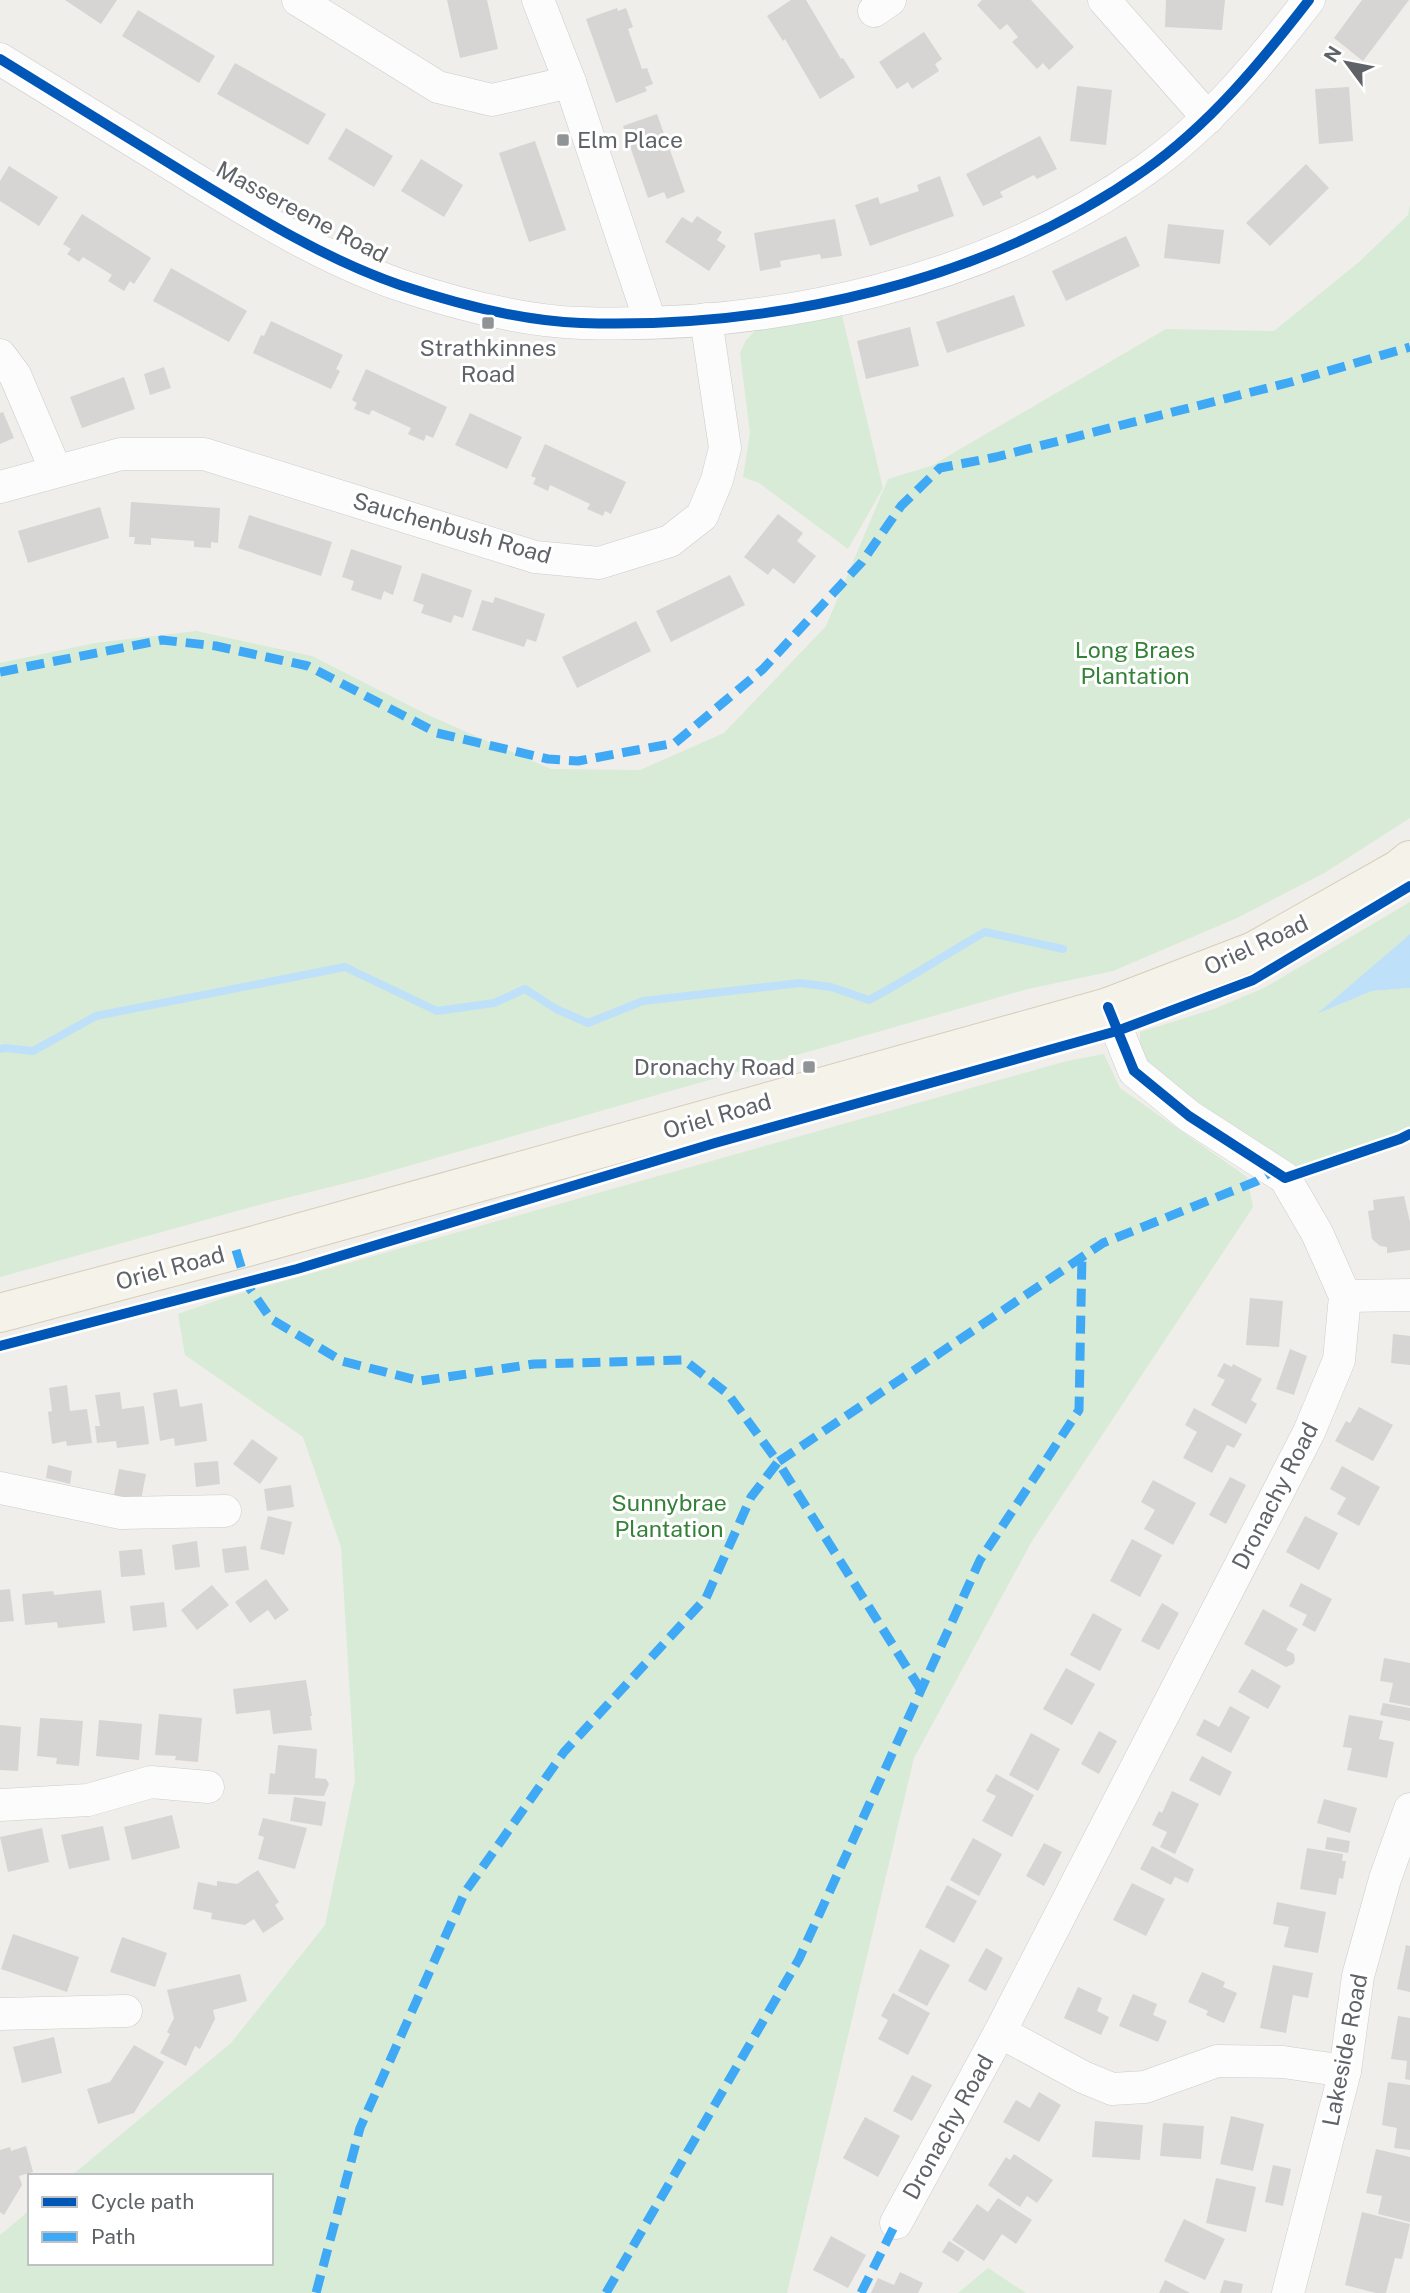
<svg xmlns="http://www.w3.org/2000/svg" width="1410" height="2293" viewBox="0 0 1410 2293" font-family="'Public Sans',sans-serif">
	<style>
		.green { fill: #d8ebd6 }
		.water { fill: #bfe0f9 }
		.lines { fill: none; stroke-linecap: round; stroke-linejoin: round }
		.stream { stroke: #bfe0f9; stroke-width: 8 }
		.building { fill: #d6d5d3 }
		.minor-casing { stroke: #cbcccc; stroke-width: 33 }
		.major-casing { stroke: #d7ceb8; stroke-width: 40 }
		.minor { stroke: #fdfcfc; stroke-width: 32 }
		.major { stroke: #f4f2e9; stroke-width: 38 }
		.quiet { stroke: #3fa9f5; stroke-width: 9; stroke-dasharray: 18 9; stroke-linecap: butt }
		.cycleway-casing { stroke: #fff; stroke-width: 15 }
		.cycleway { stroke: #0057b8; stroke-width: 10 }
		.poi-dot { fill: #919496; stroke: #fff; stroke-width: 2.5 }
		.labels { text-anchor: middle; stroke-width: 6; stroke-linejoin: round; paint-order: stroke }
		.poi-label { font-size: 23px; fill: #5f6368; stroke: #fff; text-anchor: start }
		.street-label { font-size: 23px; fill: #5f6368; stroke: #fff }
		.park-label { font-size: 23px; fill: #348238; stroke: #fff }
	</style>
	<rect width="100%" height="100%" fill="#efeeea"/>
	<g class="green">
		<path d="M1410,204V818L1326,872L1237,918L1113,971L1028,989L366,1178L266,1203L0,1277V663L95,643L196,631L312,656L428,715L551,769L640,770L724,733L826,626L888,479L931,466L1166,329L1274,331L1359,262L1408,215Z"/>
		<path d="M842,315L883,488L848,549L759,483L743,477L750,433L740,353L746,340L758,328Z"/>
		<path d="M1410,902V934L1319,1013L1372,991L1410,988V1134L1400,1139L1303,1172L1140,1065V1032L1214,1009L1264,988Z"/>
		<path d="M1104,1054L1120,1088L1247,1177L1253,1207L1032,1541L914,1758L787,2293H0V2235L30,2210V2263H271V2176H71L231,2043L325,1925L355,1780L341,1547L303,1437L185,1355L178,1314L224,1298L1067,1061Z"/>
		<path d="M988,2268L1026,2293H958Z"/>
	</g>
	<path class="water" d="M1410,934V988L1372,991L1317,1014Z"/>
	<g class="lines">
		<path class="stream" d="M0,1049L5,1048L33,1051L96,1016L345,967L437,1011L494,1003L525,989L556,1009L588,1023L643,1001L800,983L831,987L869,1000C909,979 946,954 985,932L1063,949"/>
	</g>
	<g class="building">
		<path d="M65,0H117L101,24Z"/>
		<path d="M447,0H487L498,49L460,58Z"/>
		<path d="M791,0H806L841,59L843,58L855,77L820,99L785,39L783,41L767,16Z"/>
		<path d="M982,0H1031L1074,47L1049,70L1043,63L1037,69L1012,42L1018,37L1007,24L1000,30L977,5Z"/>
		<path d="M1166,0H1225L1222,30L1165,27Z"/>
		<path d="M1362,0H1409L1363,61L1334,38Z"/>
		<path d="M617,8L618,11L626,8L633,27L628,29L642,69L647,68L653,84L645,87L647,91L616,103L586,19Z"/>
		<path d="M138,10L215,56L199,83L122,36Z"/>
		<path d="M924,32L942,59L935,64L939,71L912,89L908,82L897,89L879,62Z"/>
		<path d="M235,63L326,114L308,145L217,94Z"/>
		<path d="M1077,86L1112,90L1106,145L1070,141Z"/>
		<path d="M1349,87L1353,141L1319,144L1315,89Z"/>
		<path d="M657,114L685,192L667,199L664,192L648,198L623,126Z"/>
		<path d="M346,128L393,156L374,187L328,159Z"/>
		<path d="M1040,136L1057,169L1037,179L1034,175L1000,192L1003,197L983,206L966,174Z"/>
		<path d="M535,141L566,230L529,242L499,153Z"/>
		<path d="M421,159L463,185L444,217L401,191Z"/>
		<path d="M1306,164L1329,188L1270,246L1246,223Z"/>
		<path d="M9,166L58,197L39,226L0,201V181Z"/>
		<path d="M940,176L954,216L870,246L855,205L878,197L880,204L919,191L917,185Z"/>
		<path d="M82,214L151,258L134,284L130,281L124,291L108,281L112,275L83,257L79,262L67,254L71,249L63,244Z"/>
		<path d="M697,216L722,232L717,240L726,246L709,271L665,242L682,217L692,223Z"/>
		<path d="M835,219L842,256L821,259L820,254L780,261L781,267L760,271L754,233Z"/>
		<path d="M1168,224L1224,230L1220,264L1164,258Z"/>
		<path d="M1126,236L1140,266L1066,301L1052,271Z"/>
		<path d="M171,268L247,311L229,342L153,301Z"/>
		<path d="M1014,295L1025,326L947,353L936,322Z"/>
		<path d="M271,321L343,355L336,369L340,371L331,389L253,353L261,335L264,336Z"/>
		<path d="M910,327L919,366L866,379L857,341Z"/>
		<path d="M164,367L171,388L150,395L144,374Z"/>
		<path d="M366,369L447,407L433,438L426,435L424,441L408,434L411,428L372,410L369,415L354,409L357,403L352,400Z"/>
		<path d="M124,377L135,409L82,428L70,397Z"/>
		<path d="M3,412L14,438L0,444V413Z"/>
		<path d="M470,413L522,437L507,469L455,445Z"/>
		<path d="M545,444L626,482L611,514L605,511L603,516L587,509L590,504L550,485L548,491L533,484L536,478L531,476Z"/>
		<path d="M131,502L220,508L218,543L211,542V548L194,547V541L151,538V545L134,544L135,537H129Z"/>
		<path d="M100,507L109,538L28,563L18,531Z"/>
		<path d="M778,514L803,533L797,541L816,556L794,584L773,568L768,575L744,557Z"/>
		<path d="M249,515L332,542L321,576L238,548Z"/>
		<path d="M351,549L402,566L393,595L384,591L381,600L351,590L354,581L342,577Z"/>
		<path d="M422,573L472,590L463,618L454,615L451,623L421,613L424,605L413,601Z"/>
		<path d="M730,575L745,605L671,642L656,611Z"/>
		<path d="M495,597L545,614L536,642L527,639L524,647L472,630L482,600L493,603Z"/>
		<path d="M636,621L651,651L577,688L562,657Z"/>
		<path d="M1404,1196L1410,1222V1250L1387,1253V1247L1380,1246L1372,1239L1368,1211L1374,1210L1373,1200Z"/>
		<path d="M1250,1298L1283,1301L1279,1347L1246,1345Z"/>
		<path d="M1393,1334L1410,1336V1365L1391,1363Z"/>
		<path d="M1290,1349L1307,1356L1294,1395L1276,1389Z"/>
		<path d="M1224,1363L1232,1367L1233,1364L1262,1379L1251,1400L1257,1404L1246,1424L1211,1405L1225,1380L1217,1376Z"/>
		<path d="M67,1385L70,1411L87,1409L92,1443L67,1446L66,1441L52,1444L48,1412L52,1411L49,1388Z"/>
		<path d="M177,1389L180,1407L202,1403L207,1441L175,1446L174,1438L160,1441L153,1393Z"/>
		<path d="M120,1392L122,1409L144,1406L149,1444L117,1448L116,1441L97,1443L95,1426H100L95,1395Z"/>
		<path d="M1359,1407L1393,1425L1373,1461L1335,1441L1346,1421L1350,1423Z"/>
		<path d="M1194,1408L1242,1434L1234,1448L1227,1445L1212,1473L1183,1458L1197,1432L1185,1425Z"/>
		<path d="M252,1439L278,1458L260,1484L233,1464Z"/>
		<path d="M218,1461L220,1484L196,1487L194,1463Z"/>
		<path d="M48,1465L72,1471L70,1484L46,1478Z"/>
		<path d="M1342,1466L1380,1487L1359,1526L1337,1514L1346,1498L1330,1489Z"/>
		<path d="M119,1469L146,1474L141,1500L114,1495Z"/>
		<path d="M1230,1477L1246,1485L1226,1524L1209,1515Z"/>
		<path d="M1153,1480L1196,1503L1173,1545L1144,1529L1155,1510L1141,1502Z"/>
		<path d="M291,1485L294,1507L267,1511L264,1489Z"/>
		<path d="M268,1516L292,1522L284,1555L260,1549Z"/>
		<path d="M1305,1516L1338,1533L1319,1570L1286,1552Z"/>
		<path d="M1132,1539L1162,1555L1140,1597L1110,1581Z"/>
		<path d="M197,1541L200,1567L175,1570L172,1545Z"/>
		<path d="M246,1546L249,1570L225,1573L222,1549Z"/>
		<path d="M142,1549L145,1575L121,1577L119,1551Z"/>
		<path d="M266,1579L289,1610L275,1620L268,1610L250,1623L235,1602Z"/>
		<path d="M1301,1583L1332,1599L1315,1632L1302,1625L1307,1615L1289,1606Z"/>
		<path d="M212,1585L229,1605L197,1630L181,1610Z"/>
		<path d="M10,1589L14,1621L0,1622V1590Z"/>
		<path d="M101,1590L105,1623L58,1628L57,1622L25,1625L22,1594L53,1591L54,1595Z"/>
		<path d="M164,1602L167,1627L133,1631L130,1606Z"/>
		<path d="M1162,1603L1179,1613L1159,1650L1141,1641Z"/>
		<path d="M1263,1609L1298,1629L1286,1650L1294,1654L1295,1660L1293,1664L1286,1667L1244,1644Z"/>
		<path d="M1093,1613L1122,1629L1100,1671L1070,1655Z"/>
		<path d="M1384,1658L1410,1663V1706L1389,1702L1393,1683L1380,1681Z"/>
		<path d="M1066,1668L1095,1684L1072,1725L1043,1709Z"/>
		<path d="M1252,1669L1281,1686L1268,1709L1238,1692Z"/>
		<path d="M306,1680L312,1716H310L312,1730L273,1734L270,1710L236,1714L233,1689Z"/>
		<path d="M1383,1703L1410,1708V1721L1380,1715Z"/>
		<path d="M1230,1706L1250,1717L1231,1753L1196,1735L1204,1719L1219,1727Z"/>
		<path d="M159,1714L202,1718L198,1762L175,1760L176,1756L155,1755Z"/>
		<path d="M1349,1715L1383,1721L1379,1739L1394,1742L1387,1778L1347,1770L1352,1748L1343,1747Z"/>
		<path d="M40,1718L83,1721L79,1766L56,1764L57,1758L37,1756Z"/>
		<path d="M99,1720L142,1724L139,1760L96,1756Z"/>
		<path d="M0,1725L21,1727L18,1771L0,1770Z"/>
		<path d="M1099,1731L1117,1741L1099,1774L1081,1764Z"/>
		<path d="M1031,1733L1060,1749L1038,1791L1009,1775Z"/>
		<path d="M278,1745L317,1749L315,1778L326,1779L329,1784L324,1796L268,1794L270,1773L275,1774Z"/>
		<path d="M1202,1756L1232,1772L1220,1796L1189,1780Z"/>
		<path d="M996,1774L1034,1795L1012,1837L982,1821L996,1796L986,1791Z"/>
		<path d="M1172,1791L1199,1804L1175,1854L1160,1847L1167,1832L1152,1825L1159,1811L1162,1813Z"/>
		<path d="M294,1797L326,1802L322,1826L290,1821Z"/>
		<path d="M1324,1799L1357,1808L1350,1833L1317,1823Z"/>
		<path d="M172,1815L180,1848L132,1860L124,1827Z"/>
		<path d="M263,1818L307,1828L295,1869L258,1859L264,1837L258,1835Z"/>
		<path d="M103,1826L110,1860L69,1869L61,1835Z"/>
		<path d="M42,1828L49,1862L8,1872L0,1837Z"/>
		<path d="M1327,1837L1350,1841L1348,1853L1325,1849Z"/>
		<path d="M973,1838L1002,1854L979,1896L950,1880Z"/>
		<path d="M1044,1843L1062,1852L1044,1886L1026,1876Z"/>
		<path d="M1152,1846L1194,1869L1188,1883L1175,1877L1171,1885L1140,1869Z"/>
		<path d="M1307,1848L1343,1854L1342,1861H1346L1343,1879L1339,1878L1336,1895L1300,1889Z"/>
		<path d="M258,1870L279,1902L275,1905L284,1919L263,1933L254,1919L245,1925L211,1919L212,1913L193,1909L198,1882L217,1886V1881L237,1884Z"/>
		<path d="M1132,1883L1165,1899L1146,1936L1113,1920Z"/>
		<path d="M947,1885L977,1901L954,1943L925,1927Z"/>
		<path d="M1277,1902L1326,1912L1318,1953L1284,1947L1289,1927L1273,1924Z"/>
		<path d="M13,1934L79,1957L67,1992L1,1969Z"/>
		<path d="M122,1937L167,1953L155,1987L110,1972Z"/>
		<path d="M1406,1945L1410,1946V1992L1397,1989Z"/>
		<path d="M986,1948L1003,1958L986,1991L968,1981Z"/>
		<path d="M920,1949L950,1965L927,2006L898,1991Z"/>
		<path d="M1273,1965L1313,1973L1308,1998L1293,1995L1286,2033L1260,2028Z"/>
		<path d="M1202,1972L1225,1982L1223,1987L1237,1993L1224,2023L1206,2015L1208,2011L1188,2002Z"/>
		<path d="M240,1974L247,2001L213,2010L215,2019L200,2049L195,2046L186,2066L160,2053L170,2034L167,2032L174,2018L167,1990Z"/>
		<path d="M1078,1987L1102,1998L1097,2011L1109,2017L1101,2035L1064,2018Z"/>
		<path d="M893,1993L930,2013L908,2055L878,2039L888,2020L881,2016Z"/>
		<path d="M1133,1994L1157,2004L1153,2015L1167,2021L1158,2042L1119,2026Z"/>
		<path d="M1398,2016L1410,2018V2080L1405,2079L1407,2061L1391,2059Z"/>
		<path d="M54,2037L62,2073L22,2083L13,2047Z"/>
		<path d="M134,2045L164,2062L134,2113L98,2124L87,2089L110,2082Z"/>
		<path d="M912,2075L932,2085L912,2121L893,2111Z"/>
		<path d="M1388,2082L1410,2085V2150L1394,2148L1397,2128L1382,2125Z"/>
		<path d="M1039,2092L1061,2105L1039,2142L1003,2122L1016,2100L1030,2108Z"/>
		<path d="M1231,2116L1264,2124L1253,2171L1220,2164Z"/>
		<path d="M865,2117L900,2136L878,2177L843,2158Z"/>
		<path d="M1095,2121L1143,2125L1140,2160L1092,2157Z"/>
		<path d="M1163,2123L1204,2126L1201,2159L1160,2156Z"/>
		<path d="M26,2146L33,2172L19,2176L22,2185L4,2215L0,2212V2150L10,2147L11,2151Z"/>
		<path d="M1376,2149L1410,2157V2222L1378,2214L1382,2196L1366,2193Z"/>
		<path d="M1014,2154L1053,2180L1037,2203L1027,2196L1020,2207L988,2185L1006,2157L1010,2160Z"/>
		<path d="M1273,2165L1291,2169L1283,2206L1265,2202Z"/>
		<path d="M1216,2178L1256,2187L1246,2232L1206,2223Z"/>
		<path d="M998,2198L1032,2220L1016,2244L1002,2234L984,2261L952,2240L977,2204L988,2212Z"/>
		<path d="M1362,2212L1410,2224L1402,2259L1395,2258L1386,2293H1376L1345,2285Z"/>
		<path d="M1184,2219L1225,2239L1205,2280L1164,2261Z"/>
		<path d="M831,2236L866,2255L848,2288L813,2270Z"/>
		<path d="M949,2241L965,2251L958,2262L942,2252Z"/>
		<path d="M900,2272L923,2283L918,2293H871L878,2278L894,2285Z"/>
		<path d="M1165,2280L1190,2293H1159Z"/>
		<path d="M1224,2280L1243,2284L1241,2293H1220Z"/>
	</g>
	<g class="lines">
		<defs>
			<g id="minor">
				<path d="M298,0L438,87L492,100L570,82"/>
				<path d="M538,0L570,82L650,321"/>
				<path d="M1104,0L1208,118"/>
				<path d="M874,11L890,0"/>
				<path d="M0,59C63,98 126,137 190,176C257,217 325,259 400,285C457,304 520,321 581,323C774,329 985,283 1145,170C1209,125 1261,62 1309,0"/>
				<path d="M0,355L15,375L56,471"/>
				<path d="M0,487L121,454H204L535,557L599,563L670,541L702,516L717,480L725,448L706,319"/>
				<path d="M1345,1296L1410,1295"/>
				<path d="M0,1488L121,1513L225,1511"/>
				<path d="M0,1805L88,1800L151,1782L208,1787"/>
				<path d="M0,2014L126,2011"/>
				<path d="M1000,2032L1083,2077L1112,2089L1145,2087L1217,2061L1283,2062L1345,2071"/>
				<path d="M896,2223L1000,2032L1309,1432L1339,1360L1345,1296L1317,1233L1285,1178L1189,1116L1134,1071L1108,1007"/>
				<path d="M1288,2293L1345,2071L1358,1976L1385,1879L1410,1809"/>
			</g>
			<path id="major" d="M0,1313L255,1245L1108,1007L1254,951L1399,869L1410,860"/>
		</defs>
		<use href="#minor" class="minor-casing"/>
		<use href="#major" class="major-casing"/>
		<use href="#minor" class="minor"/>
		<use href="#major" class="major"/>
		<g class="quiet">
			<path d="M0,672L162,640L216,646L308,666L437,733L548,759L578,761L675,743L763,669L862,562L901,506L940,468L996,457L1291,382L1410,347"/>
			<path d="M236,1250L246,1283L271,1319L342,1361L420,1381L534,1364L684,1360L728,1394L778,1462L751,1497L706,1598L564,1752L465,1892L360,2128L316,2293"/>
			<path d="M921,1690L778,1462L1103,1243L1257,1181L1274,1170"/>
			<path d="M606,2293L799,1959L980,1560L1079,1410L1082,1254"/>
			<path d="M861,2293L896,2223"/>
		</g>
		<defs>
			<g id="cycleway">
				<path d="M0,59C63,98 126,137 190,176C257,217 325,259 400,285C457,304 520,321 581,323C774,329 985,283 1145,170C1209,125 1261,62 1309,0"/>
				<path d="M1108,1007L1134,1071L1189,1116L1285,1178L1400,1139L1410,1134"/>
				<path d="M0,1346L297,1269L715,1143L1117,1031L1253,980L1410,886"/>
			</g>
		</defs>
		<use href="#cycleway" class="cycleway-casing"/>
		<use href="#cycleway" class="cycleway"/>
	</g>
	<g class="poi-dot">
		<rect x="556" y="133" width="14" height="14" rx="3.5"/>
		<rect x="481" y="316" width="14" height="14" rx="3.5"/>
		<rect x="802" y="1060" width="14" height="14" rx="3.5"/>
	</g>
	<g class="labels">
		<g class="poi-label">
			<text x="577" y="148">Elm Place</text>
			<text x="488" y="356" text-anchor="middle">Strathkinnes<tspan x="488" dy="26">Road</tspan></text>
			<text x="795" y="1075" text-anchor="end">Dronachy Road</text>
		</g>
		<g class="street-label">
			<text transform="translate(302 212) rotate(28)" y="8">Massereene Road</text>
			<text transform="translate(452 528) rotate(16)" y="8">Sauchenbush Road</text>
			<text transform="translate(1256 945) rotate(-25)" y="8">Oriel Road</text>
			<text transform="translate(717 1116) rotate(-16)" y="8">Oriel Road</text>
			<text transform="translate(170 1268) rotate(-15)" y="8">Oriel Road</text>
			<text transform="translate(1275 1496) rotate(-63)" y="8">Dronachy Road</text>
			<text transform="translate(1345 2050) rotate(-79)" y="8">Lakeside Road</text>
			<text transform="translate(948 2127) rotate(-61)" y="8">Dronachy Road</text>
		</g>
		<g class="park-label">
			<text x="1135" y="658">Long Braes<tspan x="1135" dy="26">Plantation</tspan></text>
			<text x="669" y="1511">Sunnybrae<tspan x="669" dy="26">Plantation</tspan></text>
		</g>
	</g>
	<rect x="28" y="2174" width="245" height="91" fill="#ffffff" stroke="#bfc1c3" stroke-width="2"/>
	<rect x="42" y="2197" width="35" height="10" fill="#0057b8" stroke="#bfc1c3" stroke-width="2"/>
	<text x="91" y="2209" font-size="21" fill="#5f6368">Cycle path</text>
	<rect x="42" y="2232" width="35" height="10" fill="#3fa9f5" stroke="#bfc1c3" stroke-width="2"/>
	<text x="91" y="2244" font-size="21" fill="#5f6368">Path</text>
	<g transform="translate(1347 63) rotate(302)" stroke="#ffffff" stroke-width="5" paint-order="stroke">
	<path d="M0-5L12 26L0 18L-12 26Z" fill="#5f6368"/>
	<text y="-10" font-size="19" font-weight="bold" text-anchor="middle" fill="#5f6368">N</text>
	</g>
</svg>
